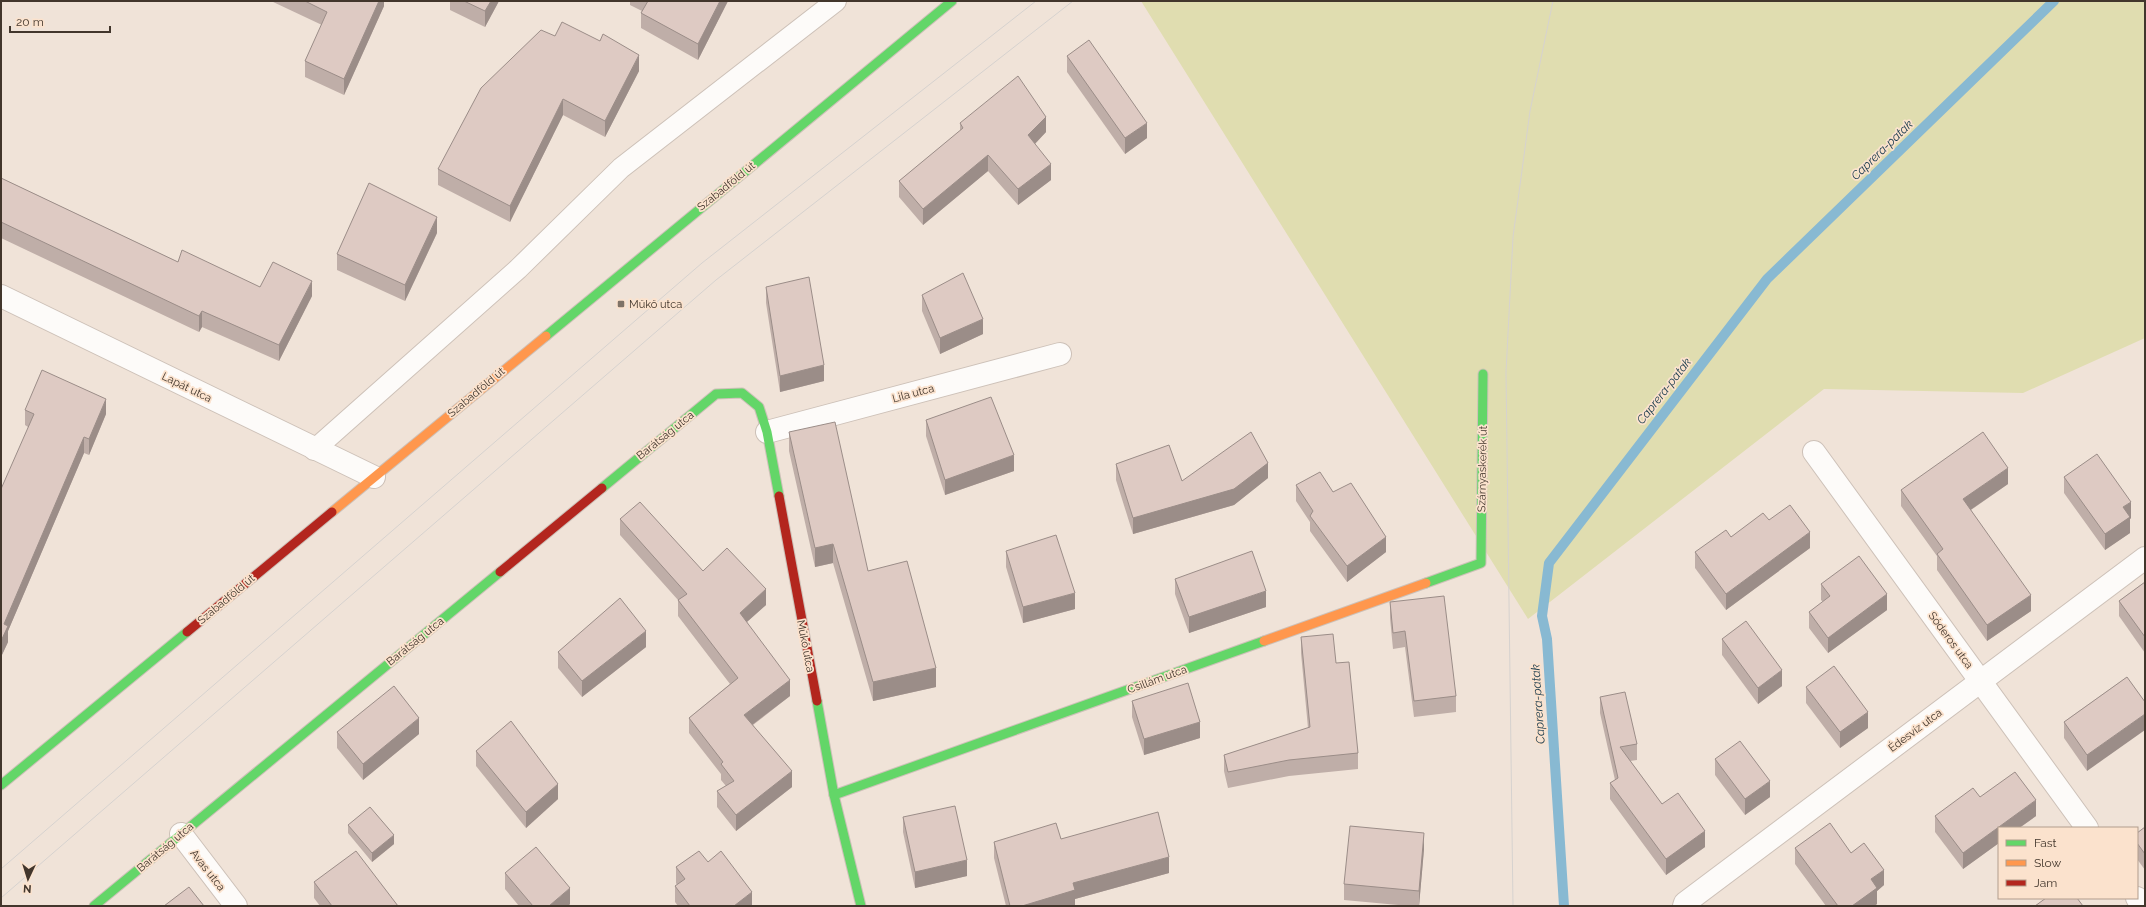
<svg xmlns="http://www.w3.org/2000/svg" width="2146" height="907" viewBox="0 0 2146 907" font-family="Raleway,sans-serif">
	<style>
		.green { fill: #e0ddb0 }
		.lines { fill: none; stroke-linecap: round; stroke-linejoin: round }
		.stream { stroke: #88b9d2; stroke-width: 10 }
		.lane-casing { stroke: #cdc1b8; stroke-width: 22 }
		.street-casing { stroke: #cdc1b8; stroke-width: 24 }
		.fast-casing { stroke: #cdc1b8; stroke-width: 11 }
		.slow-casing { stroke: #cdc1b8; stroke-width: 11 }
		.jam-casing { stroke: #cdc1b8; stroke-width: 11 }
		.lane { stroke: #fdfbf9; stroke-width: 20 }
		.street { stroke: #fdfbf9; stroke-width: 22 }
		.fast { stroke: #63d668; stroke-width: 9 }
		.slow { stroke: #ff974d; stroke-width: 9 }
		.jam { stroke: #b3261e; stroke-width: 9 }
		.tram { stroke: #d6d2cf; stroke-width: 1 }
		.wall { fill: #bfaea8 }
		.shaded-wall { fill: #9b8d88 }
		.building { fill: #decac3; stroke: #9b8d88 }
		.poi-dot { fill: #7f7368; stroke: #fbe2cd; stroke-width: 1.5 }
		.labels { text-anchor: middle; stroke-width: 3.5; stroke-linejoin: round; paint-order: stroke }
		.street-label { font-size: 11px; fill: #42362c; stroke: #fbe2cd }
		.poi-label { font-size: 11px; fill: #42362c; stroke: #fbe2cd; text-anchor: start }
		.water-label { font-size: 12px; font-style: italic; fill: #183a4c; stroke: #fbe2cd }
	</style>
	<rect width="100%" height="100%" fill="#f0e3d8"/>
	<path class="green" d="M1141,1H2145V338L2023,393L1824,389L1528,619Z"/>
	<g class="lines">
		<path class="stream" d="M1564,906L1547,639L1542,616L1549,563L1767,279L2054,1"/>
		<defs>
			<path id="lane" d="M314,450L518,269L621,168L836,1"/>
			<g id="street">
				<path d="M1,296L374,477"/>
				<path d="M767,432L1060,354"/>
				<path d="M1814,452L2087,828"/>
				<path d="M181,834L236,906"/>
				<path d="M2137,898L2142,906"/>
				<path d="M1684,906L1685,903L2145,558"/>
			</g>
			<g id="fast">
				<path d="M546,336L952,1"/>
				<path d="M602,488L716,394L742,393L759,407L767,432L779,496"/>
				<path d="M1426,583L1481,563L1483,374"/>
				<path d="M817,701L834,795L861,906"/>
				<path d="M1,785L187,632"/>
				<path d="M834,795L1264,641"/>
				<path d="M94,906L500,572"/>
			</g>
			<g id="slow">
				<path d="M332,512L546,336"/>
				<path d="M1264,641L1426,583"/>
			</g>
			<g id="jam">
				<path d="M779,496L817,701"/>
				<path d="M500,572L602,488"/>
				<path d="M187,632L332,512"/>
			</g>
		</defs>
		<use href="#lane" class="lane-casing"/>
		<use href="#street" class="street-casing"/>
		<use href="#fast" class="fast-casing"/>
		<use href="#slow" class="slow-casing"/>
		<use href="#jam" class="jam-casing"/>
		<use href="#lane" class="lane"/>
		<use href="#street" class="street"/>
		<use href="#fast" class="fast"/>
		<use href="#slow" class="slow"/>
		<use href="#jam" class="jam"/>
		<g class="tram">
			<path d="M1,869L702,263L1036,1"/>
			<path d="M1,898L716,280L1073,1"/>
			<path d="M1513,906L1506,372L1513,237L1530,111L1553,1"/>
		</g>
	</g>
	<g class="wall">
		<path d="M271,1H384V6L344,95L305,77V61L322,25Z"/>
		<path d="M450,1H499L485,27L450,10Z"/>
		<path d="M630,1H728L698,60L641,28V13L642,11L630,5Z"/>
		<path d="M555,36L639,71L605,137L563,115L510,222L438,185V169Z"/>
		<path d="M1067,56L1147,138L1125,154L1067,72Z"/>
		<path d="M960,123L1046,132L1035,144L1051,180L1018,205L988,171L923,225L899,197V181L960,131Z"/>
		<path d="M1,178L178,262L260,287L312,296L279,361L202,327L199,332L1,238Z"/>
		<path d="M437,233L405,301L337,270V254Z"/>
		<path d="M766,287L824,381L780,392L766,303Z"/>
		<path d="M922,295L983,334L940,354L922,311Z"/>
		<path d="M25,410L106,414L89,455L84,453L8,631V642L1,657L28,427L25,425Z"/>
		<path d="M926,420L1014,471L945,495L926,436Z"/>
		<path d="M789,432L868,571L936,687L873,701L833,563L815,567L789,451Z"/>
		<path d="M1116,464L1182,481L1268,478L1234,505L1133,534L1116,480Z"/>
		<path d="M2064,477L2131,518L2130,519V533L2105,550L2064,493Z"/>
		<path d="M2008,484L1971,510L2031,611L1987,641L1937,570V556L1901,506V490Z"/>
		<path d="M1296,485L1333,492L1386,552L1347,582L1310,531V522L1296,501Z"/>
		<path d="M620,519L703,571L766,605L747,622L790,696L753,725L792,787L736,831L717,807V791L726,786L721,780V774L689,733V718L730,684L678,616V600L620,535Z"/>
		<path d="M1769,520L1810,548L1726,610L1695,568V552Z"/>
		<path d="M1006,551L1075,609L1023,623L1006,567Z"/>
		<path d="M1175,579L1266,607L1189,633L1175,594Z"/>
		<path d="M2145,582V653L2119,616V601Z"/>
		<path d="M1821,584L1887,610L1828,653L1809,628V612L1823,602L1821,600Z"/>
		<path d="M1390,602L1456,696V712L1414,717L1405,647L1393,649L1390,618Z"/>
		<path d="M1301,637L1336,663L1358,753V769L1289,776L1228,788L1224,771V755L1308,728L1301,653Z"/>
		<path d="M1722,639L1782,686L1758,704L1722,655Z"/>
		<path d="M646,647L582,697L558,668V652Z"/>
		<path d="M2127,677L2087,771L2064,738V722Z"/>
		<path d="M1806,687L1868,728L1840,748L1806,703Z"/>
		<path d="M1600,697L1637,744V760L1630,761L1662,804L1705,847L1666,875L1610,799V783L1615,780L1600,713Z"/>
		<path d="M1132,701L1200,738L1144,755L1132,717Z"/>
		<path d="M337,732L419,734L363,780L337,748Z"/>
		<path d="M476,751L558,799L526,828L476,766Z"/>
		<path d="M1715,759L1770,797L1745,815L1715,775Z"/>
		<path d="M1980,797L2036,816L1963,869L1935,832V816Z"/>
		<path d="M903,817L967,876L915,888L903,832Z"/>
		<path d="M348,825L394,844L372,862L348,833Z"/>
		<path d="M2145,827V870L2137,859V833Z"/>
		<path d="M1061,839L1169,873L1075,899V906H1006L994,858V842Z"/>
		<path d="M1795,848L1851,853L1884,885L1877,891V904L1874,906H1826L1795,864Z"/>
		<path d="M1424,849L1419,906H1409L1344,900V884Z"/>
		<path d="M708,862L752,906H678L675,902V886L677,885L676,883V867Z"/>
		<path d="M505,873L570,904L568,906H519L505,889Z"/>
		<path d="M314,882L398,906H320L314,898Z"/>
	</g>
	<g class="shaded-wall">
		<path d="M379,1H384V6L344,95V79Z"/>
		<path d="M491,1H499L485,27V11Z"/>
		<path d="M720,1H728L698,60V44Z"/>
		<path d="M639,55V71L605,137V121Z"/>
		<path d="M563,99V115L510,222V206Z"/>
		<path d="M1046,117V132L1028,151V135Z"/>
		<path d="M1147,123V138L1125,154V138Z"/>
		<path d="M988,155V171L923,225V209Z"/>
		<path d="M1051,164V180L1018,205V189Z"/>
		<path d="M437,217V233L405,301V285Z"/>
		<path d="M312,281V296L279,361V345Z"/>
		<path d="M202,311V327L199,332V316Z"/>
		<path d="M983,319V334L940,354V338Z"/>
		<path d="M824,365V381L780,392V376Z"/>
		<path d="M106,399V414L89,455V439Z"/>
		<path d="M84,437V453L8,631V642L1,657V641L4,624Z"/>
		<path d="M1014,455V471L945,495V480Z"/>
		<path d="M1268,463V478L1234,505L1133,534V518Z"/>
		<path d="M2008,468V484L1963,515V499Z"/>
		<path d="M2131,502V518L2130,519V533L2105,550V534L2123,507Z"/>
		<path d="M1810,532V548L1726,610V594Z"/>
		<path d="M1386,537V552L1347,582V566Z"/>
		<path d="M833,544V563L815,567V548Z"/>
		<path d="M766,589V605L740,628V613Z"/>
		<path d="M1266,591V607L1189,633V617Z"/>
		<path d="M1075,593V609L1023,623V607Z"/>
		<path d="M1887,594V610L1828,653V638Z"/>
		<path d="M2031,595V611L1987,641V625Z"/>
		<path d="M646,631V647L582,697V681Z"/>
		<path d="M936,668V687L873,701V682Z"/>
		<path d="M1782,670V686L1758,704V688Z"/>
		<path d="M790,680V696L744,731V715Z"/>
		<path d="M1868,712V728L1840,748V732Z"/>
		<path d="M2145,714V730L2087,771V755Z"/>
		<path d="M419,718V734L363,780V764Z"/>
		<path d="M1200,722V738L1144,755V739Z"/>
		<path d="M792,771V787L736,831V815Z"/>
		<path d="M1770,781V797L1745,815V799Z"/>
		<path d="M558,784V799L526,828V812Z"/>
		<path d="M2036,800V816L2019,828H1999V843L1963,869V853Z"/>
		<path d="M1705,831V847L1666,875V859Z"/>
		<path d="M1424,833V849L1419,906V891Z"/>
		<path d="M394,835V844L372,862V853Z"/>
		<path d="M1169,857V873L1075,899V906H1022L1073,883Z"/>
		<path d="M967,860V876L915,888V872Z"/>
		<path d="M1884,870V885L1877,891V904L1874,906H1852L1871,879Z"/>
		<path d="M570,888V904L568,906H549Z"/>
		<path d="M752,892V906H734Z"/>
	</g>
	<g class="building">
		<path d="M305,1H379L344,79L305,61L327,12Z"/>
		<path d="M464,1H491L485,11Z"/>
		<path d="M648,1H720L698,44L641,13Z"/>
		<path d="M562,22L600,41L603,34L639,55L605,121L563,99L510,206L438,169L481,88L541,30L555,36Z"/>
		<path d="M1089,40L1147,123L1125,138L1067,56Z"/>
		<path d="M1018,76L1046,117L1028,135L1051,164L1018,189L988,155L923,209L899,181L963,128L960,123Z"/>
		<path d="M1,178L178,262L182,250L260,287L273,262L312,281L279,345L202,311L199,316L1,222Z"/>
		<path d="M369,183L437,217L405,285L337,254Z"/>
		<path d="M963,273L983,319L940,338L922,295Z"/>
		<path d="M809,277L824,365L780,376L766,287Z"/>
		<path d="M42,370L106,399L89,439L84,437L4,624L8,626L1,641V489L34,414L25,410Z"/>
		<path d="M991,397L1014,455L945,480L926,420Z"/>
		<path d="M835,422L868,571L907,561L936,668L873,682L833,544L815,548L789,432Z"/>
		<path d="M1251,432L1268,463L1234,489L1133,518L1116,464L1169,445L1182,481Z"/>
		<path d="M1983,432L2008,468L1963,499L2031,595L1987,625L1937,554L1943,549L1901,490Z"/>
		<path d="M2097,454L2131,502L2123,507L2130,517L2105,534L2064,477Z"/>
		<path d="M1320,472L1333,492L1351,483L1386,537L1347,566L1310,516L1313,511L1296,485Z"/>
		<path d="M640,502L703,571L727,548L766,589L740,613L790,680L744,715L792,771L736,815L717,791L734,781L721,764L723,762L689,718L738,678L678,600L687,594L620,519Z"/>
		<path d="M1790,505L1810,532L1726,594L1695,552L1726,530L1731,537L1763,513L1769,520Z"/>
		<path d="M1056,535L1075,593L1023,607L1006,551Z"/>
		<path d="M1252,551L1266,591L1189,617L1175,579Z"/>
		<path d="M1859,556L1887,594L1828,638L1809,612L1830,596L1821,584Z"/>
		<path d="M2145,582V637L2119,601Z"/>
		<path d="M1444,596L1456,696L1414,701L1405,631L1393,633L1390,602Z"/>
		<path d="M620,598L646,631L582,681L558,652Z"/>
		<path d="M1746,621L1782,670L1758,688L1722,639Z"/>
		<path d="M1333,634L1336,663L1349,662L1358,753L1289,760L1228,772L1224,755L1310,727L1301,637Z"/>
		<path d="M1834,666L1868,712L1840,732L1806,687Z"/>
		<path d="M2127,677L2145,702V714L2087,755L2064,722Z"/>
		<path d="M1188,683L1200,722L1144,739L1132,701Z"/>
		<path d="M394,686L419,718L363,764L337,732Z"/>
		<path d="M1625,692L1637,744L1620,747L1662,804L1678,793L1705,831L1666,859L1610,783L1618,778L1600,697Z"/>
		<path d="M511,721L558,784L526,812L476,751Z"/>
		<path d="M1740,741L1770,781L1745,799L1715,759Z"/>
		<path d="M2015,772L2036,800L1963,853L1935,816L1973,788L1980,797Z"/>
		<path d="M955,806L967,860L915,872L903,817Z"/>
		<path d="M370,807L394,835L372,853L348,825Z"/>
		<path d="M1158,812L1169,857L1073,883L1075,890L1022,906H1010L994,842L1056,823L1061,839Z"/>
		<path d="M1830,823L1851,853L1864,843L1884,870L1871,879L1877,888L1852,906H1838L1795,848Z"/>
		<path d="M1350,826L1424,833L1419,891L1344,884Z"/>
		<path d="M2145,827V854L2137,843V833Z"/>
		<path d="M536,847L570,888L549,906H533L505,873Z"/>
		<path d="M356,851L398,906H332L314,882Z"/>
		<path d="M699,851L708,862L721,851L752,892L734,906H690L675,886L685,879L676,867Z"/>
		<path d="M189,887L204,906H164Z"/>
		<path d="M2046,898H2077L2083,906H2035Z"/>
	</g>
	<rect class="poi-dot" x="617" y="300" width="8" height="8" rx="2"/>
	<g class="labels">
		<g class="street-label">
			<text transform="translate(726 186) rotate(-39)" y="4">Szabadföld út</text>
			<text transform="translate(187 387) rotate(26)" y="4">Lapát utca</text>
			<text transform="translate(476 392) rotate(-40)" y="4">Szabadföld út</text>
			<text transform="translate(913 393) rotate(-15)" y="4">Lila utca</text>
			<text transform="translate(665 435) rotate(-39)" y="4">Barátság utca</text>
			<text transform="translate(1482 469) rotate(-89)" y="4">Szárnyaskerék út</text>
			<text transform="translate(226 599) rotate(-40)" y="4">Szabadföld út</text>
			<text transform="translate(1951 640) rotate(54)" y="4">Sóderos utca</text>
			<text transform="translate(415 641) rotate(-39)" y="4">Barátság utca</text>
			<text transform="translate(806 646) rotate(79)" y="4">Műkő utca</text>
			<text transform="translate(1157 679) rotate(-20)" y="4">Csillám utca</text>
			<text transform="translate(1915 730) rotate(-37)" y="4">Édesvíz utca</text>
			<text transform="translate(165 847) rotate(-40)" y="4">Barátság utca</text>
			<text transform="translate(208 870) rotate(52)" y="4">Avas utca</text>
		</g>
		<g class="poi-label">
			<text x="629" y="308">Műkő utca</text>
		</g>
		<g class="water-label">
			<text transform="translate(1882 150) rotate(-44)" y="4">Caprera-patak</text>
			<text transform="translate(1664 391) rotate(-52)" y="4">Caprera-patak</text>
			<text transform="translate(1538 704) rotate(-94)" y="4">Caprera-patak</text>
		</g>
	</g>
	<rect width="2146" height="907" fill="none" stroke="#42362c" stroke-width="4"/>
	<rect x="1998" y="827" width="140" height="72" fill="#fbe2cd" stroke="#b19d8d"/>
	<rect x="2006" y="840" width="20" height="6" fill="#63d668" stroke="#b19d8d"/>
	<text x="2034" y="847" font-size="12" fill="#42362c">Fast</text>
	<rect x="2006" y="860" width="20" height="6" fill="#ff974d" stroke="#b19d8d"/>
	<text x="2034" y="867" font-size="12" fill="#42362c">Slow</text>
	<rect x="2006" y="880" width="20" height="6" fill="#b3261e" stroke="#b19d8d"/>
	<text x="2034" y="887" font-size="12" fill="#42362c">Jam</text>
	<g transform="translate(28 879) rotate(184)" stroke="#fbe2cd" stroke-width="3" paint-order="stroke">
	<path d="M0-3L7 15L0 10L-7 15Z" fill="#42362c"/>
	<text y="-6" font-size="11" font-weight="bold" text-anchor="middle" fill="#42362c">N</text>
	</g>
	<path d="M10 26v6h100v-6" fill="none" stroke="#42362c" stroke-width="2"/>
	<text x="16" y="26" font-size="12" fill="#42362c" stroke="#fbe2cd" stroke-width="3" paint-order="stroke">20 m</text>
</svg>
